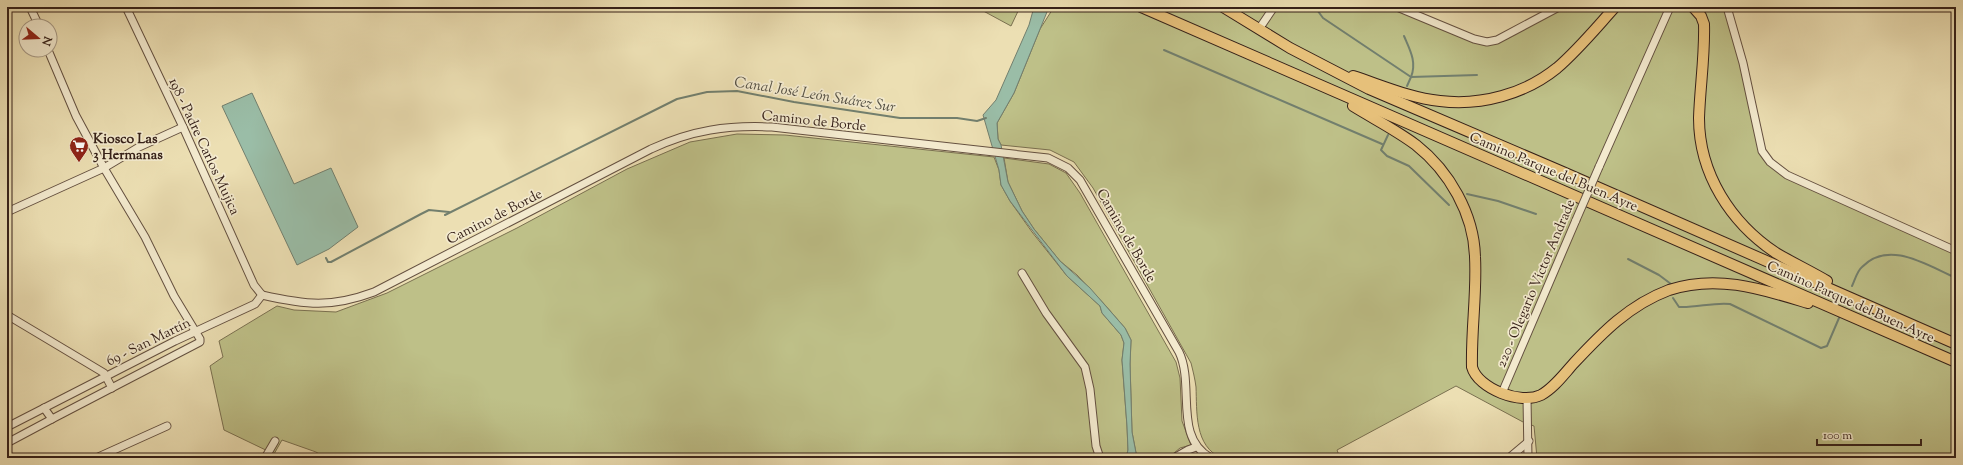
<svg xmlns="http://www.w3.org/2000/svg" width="1963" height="465" viewBox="0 0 1963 465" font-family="'Sorts Mill Goudy',serif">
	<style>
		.green { fill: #bec088; stroke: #7a7050 }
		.water { fill: #9abda7; stroke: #727f6e }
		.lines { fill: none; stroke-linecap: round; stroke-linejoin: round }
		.stream { stroke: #727f6e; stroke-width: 2 }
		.minor-casing { stroke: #645040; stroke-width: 9 }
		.highway-casing { stroke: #362119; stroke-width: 12 }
		.minor { stroke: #f3eace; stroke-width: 7 }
		.highway { stroke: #e6c07a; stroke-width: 10 }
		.minor-bridge-casing { stroke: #645040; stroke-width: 9; stroke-linecap: butt }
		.minor-bridge { stroke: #f3eace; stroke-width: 7 }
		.labels { text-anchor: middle; stroke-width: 3.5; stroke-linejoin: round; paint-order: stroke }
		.street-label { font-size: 14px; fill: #362119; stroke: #f3eace }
		.poi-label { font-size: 14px; font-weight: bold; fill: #362119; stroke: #f3eace; text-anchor: start }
		.water-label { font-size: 15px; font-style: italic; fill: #545044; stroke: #f3eace }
	</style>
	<rect width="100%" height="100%" fill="#ecdfb3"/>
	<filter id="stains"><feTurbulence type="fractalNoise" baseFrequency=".005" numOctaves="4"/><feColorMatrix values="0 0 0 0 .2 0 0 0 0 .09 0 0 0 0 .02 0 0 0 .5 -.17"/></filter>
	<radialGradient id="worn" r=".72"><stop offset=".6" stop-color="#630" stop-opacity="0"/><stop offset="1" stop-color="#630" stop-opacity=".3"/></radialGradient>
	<g class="green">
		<path d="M976,7H1020L1011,26Z"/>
		<path d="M1054,7H1397L1487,42L1559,7H1727L1762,151L1787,175L1956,251V458H1537L1534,426L1523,422L1456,386L1337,450L1340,458H1222C1194,447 1197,411 1196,387C1195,379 1193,371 1191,363L1093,188L1074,162L1050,150L1001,145L998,139L997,123L1014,93L1040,29Z"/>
		<path d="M737,134L785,135L994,157L999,170L1001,185L1010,201L1032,232L1067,276L1100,306L1102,313L1121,335L1124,343L1122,360L1127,426L1128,450L1126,458H326L316,452L282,440L274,454L224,430L210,366L223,357L219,341L277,306L294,310L336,312L387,293L517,228L627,169L690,142Z"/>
		<path d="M1004,158L1049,164L1066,173L1080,193L1176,362L1180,378L1182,421L1191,445L1180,448L1168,458H1137L1132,432L1130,364L1131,340L1125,328L1106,306L1077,275L1060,261L1034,229L1022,211L1008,182Z"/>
	</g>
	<g class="water">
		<path d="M1034,7H1049L1014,93L997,123L998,139L1001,145L1008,182L1022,211L1034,229L1060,261L1090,288L1125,328L1131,340L1130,364L1132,432L1137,458H1126L1128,450L1127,426L1122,360L1124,343L1121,335L1102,313L1100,306L1067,276L1010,201L1001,185L999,170L983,115L996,100L1029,25Z"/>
		<path d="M252,93L294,184L331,168L358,227L329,249L297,265L222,106Z"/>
	</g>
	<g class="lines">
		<g class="stream">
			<path d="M1315,7L1323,18L1411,77L1407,86"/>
			<path d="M1404,36C1410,50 1417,62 1411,77L1477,75"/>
			<path d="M1164,50L1382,144"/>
			<path d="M1388,135L1381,150L1387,156L1409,166L1449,205"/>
			<path d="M1467,194L1498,201L1536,214"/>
			<path d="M445,215L677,99L707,92L737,91L794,102L900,118H957L977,121L986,118"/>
			<path d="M326,258L328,262H331L421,214L429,210L449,212"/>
			<path d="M1628,259L1659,275L1671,284"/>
			<path d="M1852,286C1855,280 1857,271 1862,267C1889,239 1928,266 1956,278"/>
			<path d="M1673,298L1679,307C1696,308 1714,302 1730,304L1821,348L1827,346L1839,318"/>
		</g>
		<defs>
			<g id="minor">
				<path d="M30,7L39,26"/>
				<path d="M126,7L183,127L254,285L262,295"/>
				<path d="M1397,7L1474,39L1487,42L1497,40L1559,7"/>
				<path d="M1727,7L1743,63L1762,151L1770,162L1787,175L1956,251"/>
				<path d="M1259,29L1274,7"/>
				<path d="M48,50L76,116L104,168L145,237L174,296L200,339V342L52,419"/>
				<path d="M1599,167L1670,7"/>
				<path d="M7,212L104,168L139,147L183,127"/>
				<path d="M1022,273L1046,313L1085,367L1090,389L1096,446L1100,458"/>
				<path d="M262,295C306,305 331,308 374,292L651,149C692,130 727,125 772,127L1048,158L1068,168L1080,180L1179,352C1195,385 1173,438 1211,458"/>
				<path d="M7,315L104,373L112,388"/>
				<path d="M1502,393L1576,220"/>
				<path d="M1527,398L1528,458"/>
				<path d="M7,427L175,341L255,304L262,295"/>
				<path d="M7,443L52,419L44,408"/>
				<path d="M96,458L167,426"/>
				<path d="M265,458L275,441"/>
				<path d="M1174,458L1188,450L1196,447"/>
				<path d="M1509,458L1529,441"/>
			</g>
			<g id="highway">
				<path d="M1141,7L1956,362"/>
				<path d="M1223,7L1290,48L1369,89L1563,172L1956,344"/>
				<path d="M1693,7L1701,16L1704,24C1705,55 1700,87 1699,118C1699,174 1731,223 1776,253C1793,263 1810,271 1827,281"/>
				<path d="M1353,76C1381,85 1410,98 1440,101C1481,106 1525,94 1557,68C1578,50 1596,28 1615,7"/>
				<path d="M1353,106C1374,119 1396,130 1416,145C1449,171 1474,214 1475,257C1477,293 1471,330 1472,367C1478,389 1521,405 1541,395C1554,388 1564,374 1574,363C1602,333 1629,305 1669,290C1717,274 1762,289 1808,303"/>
			</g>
		</defs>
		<use href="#minor" class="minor-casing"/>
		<use href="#highway" class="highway-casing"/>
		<use href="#minor" class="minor"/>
		<use href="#highway" class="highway"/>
		<defs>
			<path id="minor-bridge" d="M1576,220L1599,167"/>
		</defs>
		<use href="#minor-bridge" class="minor-bridge-casing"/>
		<use href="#minor-bridge" class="minor-bridge"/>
	</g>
	<defs>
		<symbol id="supermarket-pin" viewBox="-11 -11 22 30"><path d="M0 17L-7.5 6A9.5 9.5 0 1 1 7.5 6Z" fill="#8f2418" stroke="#f3eace"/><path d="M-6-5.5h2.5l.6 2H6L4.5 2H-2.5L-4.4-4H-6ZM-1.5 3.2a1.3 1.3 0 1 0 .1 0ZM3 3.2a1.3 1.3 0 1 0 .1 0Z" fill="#fff"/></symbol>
	</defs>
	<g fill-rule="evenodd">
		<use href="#supermarket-pin" x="68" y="135" width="22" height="30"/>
	</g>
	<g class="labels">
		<g class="street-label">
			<text transform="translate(814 120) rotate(6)" y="5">Camino de Borde</text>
			<text transform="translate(205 146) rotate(65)" y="5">198 - Padre Carlos Mujica</text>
			<text transform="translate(1554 171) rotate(23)" y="5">Camino Parque del Buen Ayre</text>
			<text transform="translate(494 216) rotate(-27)" y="5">Camino de Borde</text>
			<text transform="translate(1127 235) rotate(60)" y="5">Camino de Borde</text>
			<text transform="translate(1535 283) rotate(-67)" y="5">220 - Olegario Víctor Andrade</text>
			<text transform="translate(1851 301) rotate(24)" y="5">Camino Parque del Buen Ayre</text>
			<text transform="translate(148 341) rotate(-26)" y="5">69 - San Martín</text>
		</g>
		<g class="poi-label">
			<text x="93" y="143">Kiosco Las<tspan x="93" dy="16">3 Hermanas</tspan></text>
		</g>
		<g class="water-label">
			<text transform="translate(815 94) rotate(9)" y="5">Canal José León Suárez Sur</text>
		</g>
	</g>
	<rect width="1963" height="465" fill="none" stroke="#ecdfb3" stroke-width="24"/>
	<rect x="8" y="8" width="1947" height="449" fill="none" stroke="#362119" stroke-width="2"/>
	<rect x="12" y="12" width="1939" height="441" fill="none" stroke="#362119"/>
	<g transform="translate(38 38) rotate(109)"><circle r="19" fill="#f3eace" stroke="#a79a86"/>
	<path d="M0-3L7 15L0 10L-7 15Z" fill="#8f2418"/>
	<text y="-6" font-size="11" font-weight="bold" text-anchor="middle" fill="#362119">N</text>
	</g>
	<path d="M1817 439v6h104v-6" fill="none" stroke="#362119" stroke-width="2"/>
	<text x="1823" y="439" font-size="12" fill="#362119" stroke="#f3eace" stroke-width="3" paint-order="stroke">100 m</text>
	<rect width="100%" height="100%" filter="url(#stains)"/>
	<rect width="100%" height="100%" fill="url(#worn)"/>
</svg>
